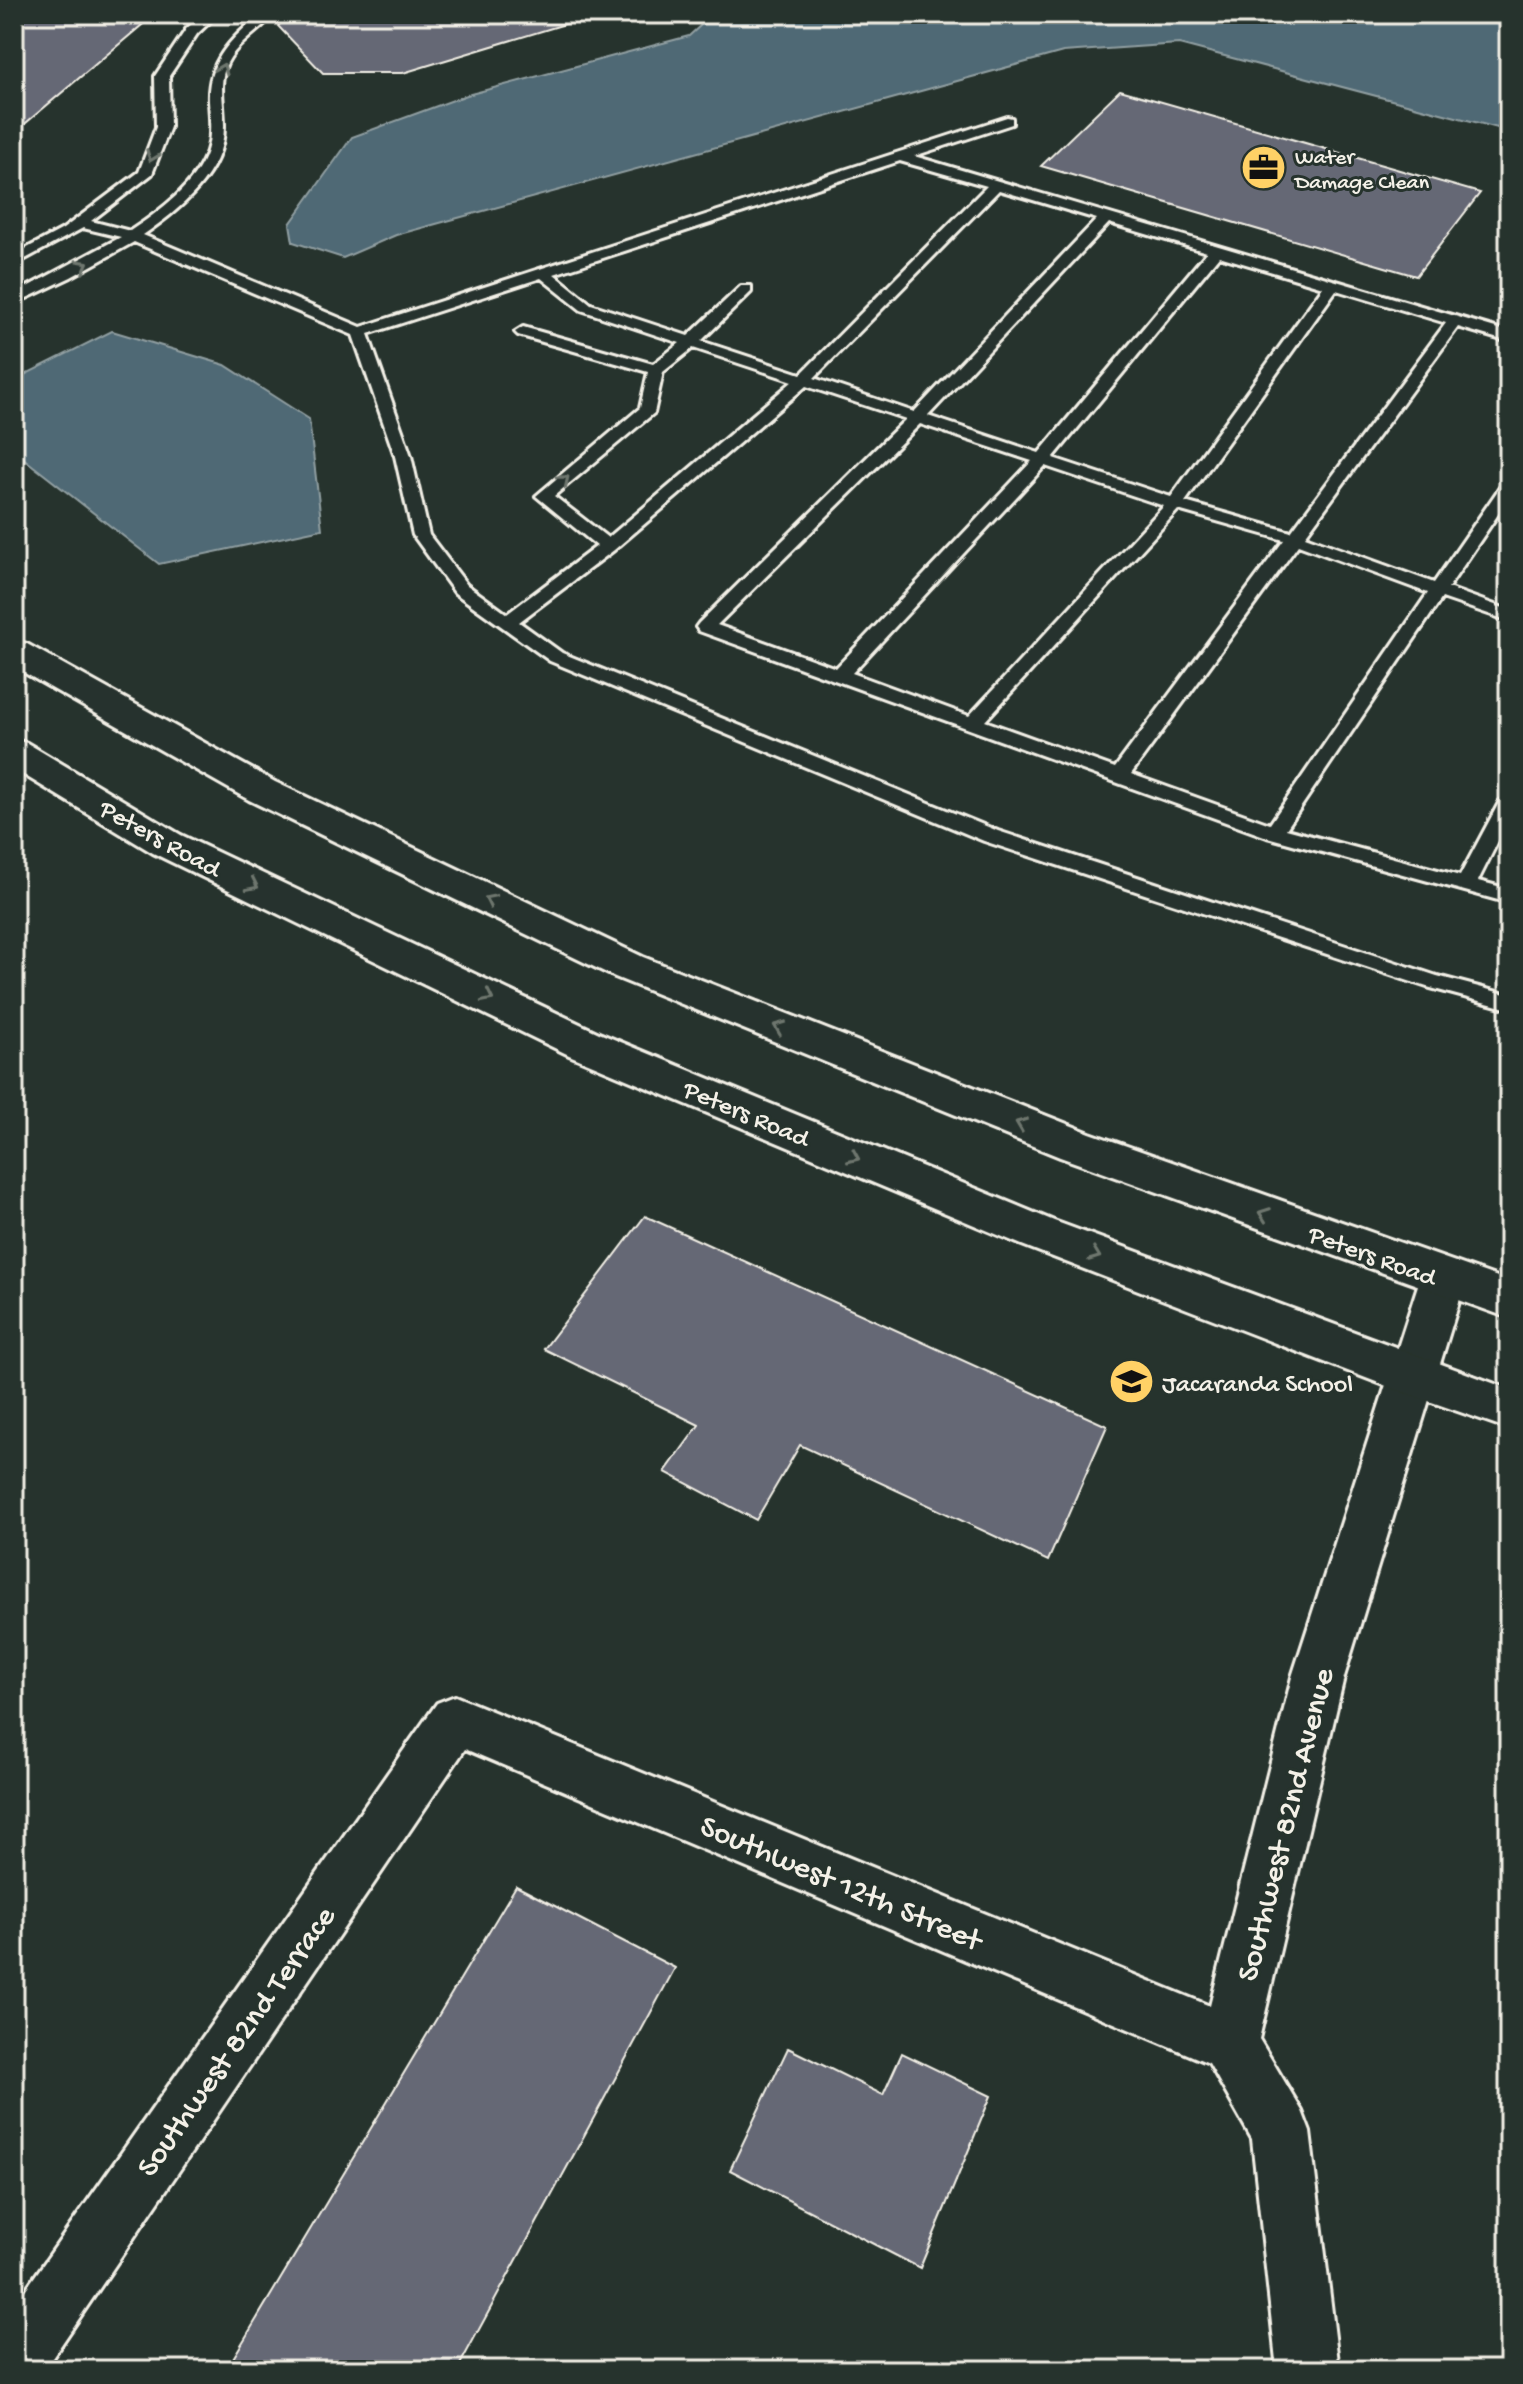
<svg xmlns="http://www.w3.org/2000/svg" width="1523" height="2384" viewBox="0 0 1523 2384" font-family="'Gochi Hand',sans-serif">
	<style>
		.water { fill: #4f6974; stroke: #919fa2; stroke-width: 2 }
		.building { fill: #656774; stroke: #f4f1e8; stroke-width: 2 }
		.lines { fill: none; stroke-linecap: round; stroke-linejoin: round }
		.service-casing { stroke: #f4f1e8; stroke-width: 6 }
		.minor-casing { stroke: #f4f1e8; stroke-width: 6 }
		.secondary-casing { stroke: #f4f1e8; stroke-width: 6 }
		.service { fill: #26332d; fill-rule: evenodd }
		.minor { fill: #26332d; fill-rule: evenodd }
		.secondary { fill: #26332d; fill-rule: evenodd }
		.oneway { stroke: #6e766e }
		.labels { text-anchor: middle; stroke-width: 6; stroke-linejoin: round; paint-order: stroke }
		.far-poi-label { font-size: 22px; fill: #f4f1e8; stroke: #26332d; text-anchor: start }
		.street-label { font-size: 26px; fill: #f4f1e8; stroke: #26332d }
		.poi-label { font-size: 26px; fill: #f4f1e8; stroke: #26332d; text-anchor: start }
		.near-street-label { font-size: 32px; fill: #f4f1e8; stroke: #26332d }
	</style>
	<rect width="100%" height="100%" fill="#26332d"/>
	<filter id="ink" filterUnits="userSpaceOnUse"><feTurbulence type="fractalNoise" baseFrequency=".0125" numOctaves="2"/><feDisplacementMap in="SourceGraphic" scale="16" xChannelSelector="R" yChannelSelector="G"/><feConvolveMatrix kernelMatrix="1 2 1 2 8 2 1 2 1" color-interpolation-filters="sRGB"/></filter>
	<g filter="url(#ink)">
		<g class="water">
			<path d="M713,14H1509V131L1179,44L1063,52L396,235L343,258L293,242L290,224L352,137L467,95L689,36Z"/>
			<path d="M112,331L225,365L309,419L322,529L159,564L14,451V380Z"/>
		</g>
		<g class="building">
			<path d="M14,14H155L14,133Z"/>
			<path d="M288,14H598L403,73H323L278,26Z"/>
			<path d="M1120,90L1480,193L1416,276L1041,166Z"/>
			<path d="M645,1216L1107,1426L1048,1561L800,1445L756,1520L665,1472L699,1425L544,1349Z"/>
			<path d="M516,1886L675,1968L457,2370H226Z"/>
			<path d="M788,2048L883,2095L902,2053L991,2096L920,2268L730,2170Z"/>
		</g>
		<g class="lines">
			<defs>
				<path id="service" d="M204,14H218L197,34L169,76L170,127L152,174L91,221L130,231C159,212 196,185 207,151C212,135 210,118 209,101C207,60 232,39 260,14H274C260,31 237,43 227,63C218,82 224,104 224,125C225,173 180,210 143,235L361,327L1007,117L1012,118V124L914,156L1509,332V342L1458,327L1305,536L1434,583L1503,483L1509,481V498L1448,588L1509,610V621L1442,598L1286,829L1460,876L1500,801L1509,795V819L1478,881L1509,889V903L1267,837L699,631L696,627L699,623L906,419L806,386L614,550L519,622L562,653L998,831L1437,976L1509,995V1009L1427,987L984,841L550,661L455,593L413,535L395,456L353,335L134,242L71,277L14,304V294L121,237L83,228L14,265V255L63,229L139,172L156,127L155,76L187,28ZM900,161L987,186L801,374L701,341L751,292V286H741L688,336L591,304L554,274ZM999,190L1097,219L914,412L814,378ZM1109,223L1207,252L1039,453L928,416ZM1219,256L1323,287L1171,497L1053,458ZM541,278L581,310L680,343L653,364L523,327L515,332L518,335L648,372L640,408L536,496L597,546L507,614L467,585L429,535L411,456L368,334ZM1336,290L1446,323L1291,532L1185,502ZM693,348L793,381L608,538L554,496L654,413L663,372ZM920,424L1032,461L836,668L717,625ZM1045,466L1164,506L969,716L852,673ZM1178,510L1284,540L1115,768L985,721ZM1298,545L1428,593L1270,824L1131,774Z"/>
				<path id="minor" d="M1443,1261L1459,1266L1466,1279L1344,1677L1259,2039L1302,2111L1310,2132L1339,2370H1277L1252,2139L1209,2063L465,1749L44,2370H14V2306L437,1703L455,1696L1210,2006L1292,1677L1420,1279L1427,1266Z"/>
				<g id="secondary">
					<path d="M14,641L27,644L275,782L643,957L1090,1133L1509,1281V1318L1060,1157L615,977L249,800L14,667Z"/>
					<path d="M14,740L27,743L181,835L599,1033L1054,1221L1509,1389V1429L1397,1390L1022,1245L569,1055L153,853L14,769Z"/>
				</g>
			</defs>
			<use href="#service" class="service-casing"/>
			<use href="#minor" class="minor-casing"/>
			<use href="#secondary" class="secondary-casing"/>
			<use href="#service" class="service"/>
			<use href="#minor" class="minor"/>
			<use href="#secondary" class="secondary"/>
		</g>
		<defs><path id="oneway-chevron" d="M-2-3.5L2.5 0L-2 3.5" fill="none" stroke-width="1.6" stroke-linecap="round" stroke-linejoin="round" transform="scale(2)"/></defs>
		<g class="oneway">
			<use href="#oneway-chevron" transform="translate(222 69) rotate(-69)"/>
			<use href="#oneway-chevron" transform="translate(152 156) rotate(111)"/>
			<use href="#oneway-chevron" transform="translate(83 265) rotate(-29)"/>
			<use href="#oneway-chevron" transform="translate(564 480) rotate(-40)"/>
			<use href="#oneway-chevron" transform="translate(253 885) rotate(26)"/>
			<use href="#oneway-chevron" transform="translate(490 900) rotate(-154)"/>
			<use href="#oneway-chevron" transform="translate(488 997) rotate(26)"/>
			<use href="#oneway-chevron" transform="translate(779 1027) rotate(-158)"/>
			<use href="#oneway-chevron" transform="translate(1021 1124) rotate(-158)"/>
			<use href="#oneway-chevron" transform="translate(854 1157) rotate(23)"/>
			<use href="#oneway-chevron" transform="translate(1264 1214) rotate(-160)"/>
			<use href="#oneway-chevron" transform="translate(1095 1255) rotate(21)"/>
		</g>
	</g>
	<defs>
		<symbol id="office-disc" viewBox="-11 -11 22 22"><circle r="9.5" fill="#ffd166" stroke="#26332d"/><path d="M-6-3h4V-5.5h4V-3h4V5H-6ZM-1-4.5V-3h2v-1.5ZM-6 0V1H6V0Z" fill="#111"/></symbol>
		<symbol id="school-disc" viewBox="-11 -11 22 22"><circle r="9.5" fill="#ffd166" stroke="#26332d"/><path d="M0-5L7-2L0 1L-7-2ZM-4 1L0 2.5L4 1V4Q0 6-4 4Z" fill="#111"/></symbol>
	</defs>
	<g fill-rule="evenodd">
		<use href="#office-disc" x="1238" y="142" width="51" height="51"/>
		<use href="#school-disc" x="1106" y="1356" width="51" height="51"/>
	</g>
	<g class="labels">
		<g class="far-poi-label">
			<text x="1295" y="163">Water<tspan x="1295" dy="25">Damage Clean</tspan></text>
		</g>
		<g class="street-label">
			<text transform="translate(161 837) rotate(29)" y="9">Peters Road</text>
			<text transform="translate(747 1112) rotate(23)" y="9">Peters Road</text>
			<text transform="translate(1373 1254) rotate(20)" y="9">Peters Road</text>
		</g>
		<g class="poi-label">
			<text x="1162" y="1391">Jacaranda School</text>
		</g>
		<g class="near-street-label">
			<text transform="translate(1283 1824) rotate(-76)" y="11">Southwest 82nd Avenue</text>
			<text transform="translate(842 1881) rotate(23)" y="11">Southwest 12th Street</text>
			<text transform="translate(234 2040) rotate(-55)" y="11">Southwest 82nd Terrace</text>
		</g>
	</g>
	<rect width="1523" height="2384" fill="none" stroke="#26332d" stroke-width="48"/>
	<rect x="24" y="24" width="1475" height="2336" fill="none" stroke="#f4f1e8" stroke-width="3" filter="url(#ink)"/>
</svg>
